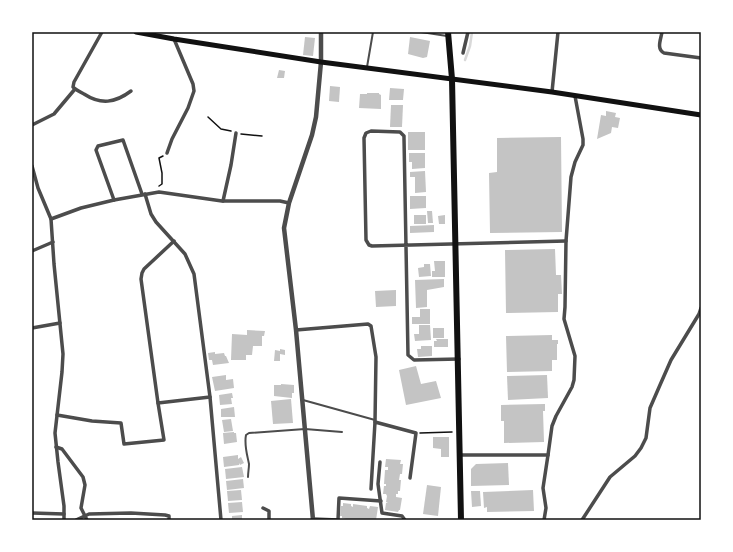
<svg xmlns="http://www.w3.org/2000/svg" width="733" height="552" viewBox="0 0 733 552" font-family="'Playfair Display',serif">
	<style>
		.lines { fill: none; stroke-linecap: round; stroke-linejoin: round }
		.stream { stroke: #d9d9d9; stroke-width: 2.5 }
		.building { fill: #c4c4c4 }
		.path { stroke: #111; stroke-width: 1.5 }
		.service { stroke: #4c4c4c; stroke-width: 2 }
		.minor { stroke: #4c4c4c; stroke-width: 3.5 }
		.tertiary { stroke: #4c4c4c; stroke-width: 4.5 }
		.secondary { stroke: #111; stroke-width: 5 }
		.trunk { stroke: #111; stroke-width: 6 }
		.neatline { fill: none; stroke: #111; stroke-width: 1.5 }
	</style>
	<rect width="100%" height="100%" fill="#fff"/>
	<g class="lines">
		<path class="stream" d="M465,60L470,46L472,32"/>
	</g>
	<g class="building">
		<path d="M305,37L315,38L313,56L303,55Z"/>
		<path d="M410,37L430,41L427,57L423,58L408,54Z"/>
		<path d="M279,70L285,71L284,78H277Z"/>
		<path d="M330,86L340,87L339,102L329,101Z"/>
		<path d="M390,88L404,89L403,100H389Z"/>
		<path d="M367,93H379V94L381,95V109L359,108L360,94H367Z"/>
		<path d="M391,105H403L402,127H390Z"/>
		<path d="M606,111L616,113L615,117L620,118L618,128L612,127L611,133L597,139L601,115L606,116Z"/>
		<rect x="408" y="132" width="17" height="18"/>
		<path d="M561,137L562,232L490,233L489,173L497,172V138Z"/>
		<path d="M409,153H425V168L412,169V162H409Z"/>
		<path d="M425,171L426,192L415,193V177H410V172Z"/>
		<path d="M410,196H426V208L410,209Z"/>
		<path d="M427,211H432L433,223H428Z"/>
		<rect x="414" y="215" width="12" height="9"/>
		<path d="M445,215V224H439L438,216Z"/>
		<path d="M434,225V232L410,233V226Z"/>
		<path d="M555,249L556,275H561L562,294H558V312L506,313L505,250Z"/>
		<path d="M434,261H445V277H432V271H435Z"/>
		<path d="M424,264H430L431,276L419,277L418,268L424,267Z"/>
		<path d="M444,279V287L427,290V307L416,308L415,280Z"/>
		<path d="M396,290V306L376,307L375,291Z"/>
		<path d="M420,309H430V324H412V317H420Z"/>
		<path d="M419,325H430L431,340L415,341L414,334H419Z"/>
		<rect x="433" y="328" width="11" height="10"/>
		<path d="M247,330L265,331L264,336H262V346H253L252,355H246V360H231L232,334L247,335Z"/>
		<path d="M552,335V340H558V344H557V360H552V371L507,372L506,336Z"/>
		<path d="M436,339H448V347H434V341H437Z"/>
		<path d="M421,346H432V356L418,357L417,349H421Z"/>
		<path d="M280,349L285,350V355L280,354V361H274L275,350L280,351Z"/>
		<path d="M215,352V354L224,353L225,356H226L229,363L213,365L212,360H209L208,353Z"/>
		<path d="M416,366L421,384L436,381L441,398L406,405L399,370Z"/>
		<path d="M226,375V380L233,379L234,388L215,391L212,377Z"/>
		<path d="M547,375L548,398L508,400L507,376Z"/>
		<path d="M281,384L294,385V393H292V398L274,396V385H281Z"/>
		<path d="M232,393L233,398H231L232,404L220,405L219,395Z"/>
		<path d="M291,399L293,423L273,424L271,401Z"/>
		<path d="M545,404V411H543L544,442L504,443V421H501V405Z"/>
		<path d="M234,407L235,417H221V409Z"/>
		<path d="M231,419L233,431L224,432L222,420Z"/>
		<path d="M234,432V433H236L237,442L224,444L223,433Z"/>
		<path d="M433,437H449V457H441V449L433,448Z"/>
		<path d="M238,455V459L241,457L244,463L240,465L239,463V465L224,467L223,457Z"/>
		<path d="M386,459L401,460L400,464H403L402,474H400L399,480H401L400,491H398V494H396V497L402,498L400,510H399L398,512L385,510L386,503L388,502H386L387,496L386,494H383L384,486H386V484H384L385,470H388V467H385Z"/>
		<path d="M508,463L509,485L471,486V469L476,464Z"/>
		<path d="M242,467L244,477L226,479L225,469Z"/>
		<path d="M243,479L244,488L227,490L226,481Z"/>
		<path d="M427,485L441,487L438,516L423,514Z"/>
		<path d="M241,490L242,500L228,501L227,491Z"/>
		<path d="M533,490L534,511L487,512V507L484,508L483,492Z"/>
		<path d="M471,491H480L481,506L472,507Z"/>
		<path d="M242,502L243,512L229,513L228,503Z"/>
		<path d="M343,503L351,504V506L353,507V504L367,506V508L369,509L370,506L378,507L376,520H346V519L342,518V516H340L341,506H343Z"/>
		<path d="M242,515V520H232V516Z"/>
	</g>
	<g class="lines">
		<g class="path">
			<path d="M208,117L221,129L231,131"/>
			<path d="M241,134L262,136"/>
			<path d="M159,186L162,184V173L159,158L163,156"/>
			<path d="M420,433L452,432"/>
		</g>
		<g class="service">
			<path d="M421,32L447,36"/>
			<path d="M367,67L373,32"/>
			<path d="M303,400L375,420"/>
			<path d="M248,477C248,473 249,468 249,464C247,454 244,445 246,435L249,433L305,429L342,432"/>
		</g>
		<g class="minor">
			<path d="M102,32L74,82L73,87C76,90 80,92 84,94C101,105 115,103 131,91"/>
			<path d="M662,32C661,39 656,49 664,53L701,58"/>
			<path d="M463,53L468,32"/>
			<path d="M552,92L558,32"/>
			<path d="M32,125L54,114L75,89"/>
			<path d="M167,153L172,139L188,108L194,91L193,84L174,39"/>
			<path d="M32,166L38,188L51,219L54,264L63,354L62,372L55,433L58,462L64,506V520"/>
			<path d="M145,194L151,214L156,222L185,254L194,274L210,397L221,520"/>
			<path d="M114,200L96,150L98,146L123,140L142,194"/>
			<path d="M223,201L231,165L236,133"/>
			<path d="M51,219L81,208L114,200L159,192L222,201H280L289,203"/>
			<path d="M174,241L144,269L142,273L141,279L158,403L210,397"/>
			<path d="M32,251L53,242"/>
			<path d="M32,328L60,323"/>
			<path d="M296,330L368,324L371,326L376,357L375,422"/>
			<path d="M459,359L414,360L408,355L404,138V136L400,132L371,131L366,133L364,138L366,240L369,245L372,246L566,241"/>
			<path d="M57,415L92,421L121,423L124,444L164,440L158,403"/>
			<path d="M56,447L62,449L83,477L85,485L81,508L87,520"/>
			<path d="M460,455H548L552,426L556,416L572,387L574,380L575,356L564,319L565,307L566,241L571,177L575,162L583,145V139L575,96"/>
			<path d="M380,462L378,484L382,513L402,516L405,520"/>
			<path d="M371,489L375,422L416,433L410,478"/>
			<path d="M263,508L269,511V520"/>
			<path d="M32,513L64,514"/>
			<path d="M313,519L338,520L339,498L381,501"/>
			<path d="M76,520L89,514L131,513L165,515L169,516V520"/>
			<path d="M544,520L546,508L543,488L548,455"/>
			<path d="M582,520L610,477L635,456L641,448L646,438L650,408L660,385L671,360L699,314L701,308"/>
		</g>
		<path class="tertiary" d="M313,520L296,330L284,228L289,203L312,135L316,117L321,62V32"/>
		<path class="secondary" d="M136,32L174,39L321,62L552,92L701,115"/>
		<path class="trunk" d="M448,32L452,79L461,520"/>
	</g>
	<rect width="733" height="552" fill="none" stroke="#ffffff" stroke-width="66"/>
	<rect x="33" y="33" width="667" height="486" class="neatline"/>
</svg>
